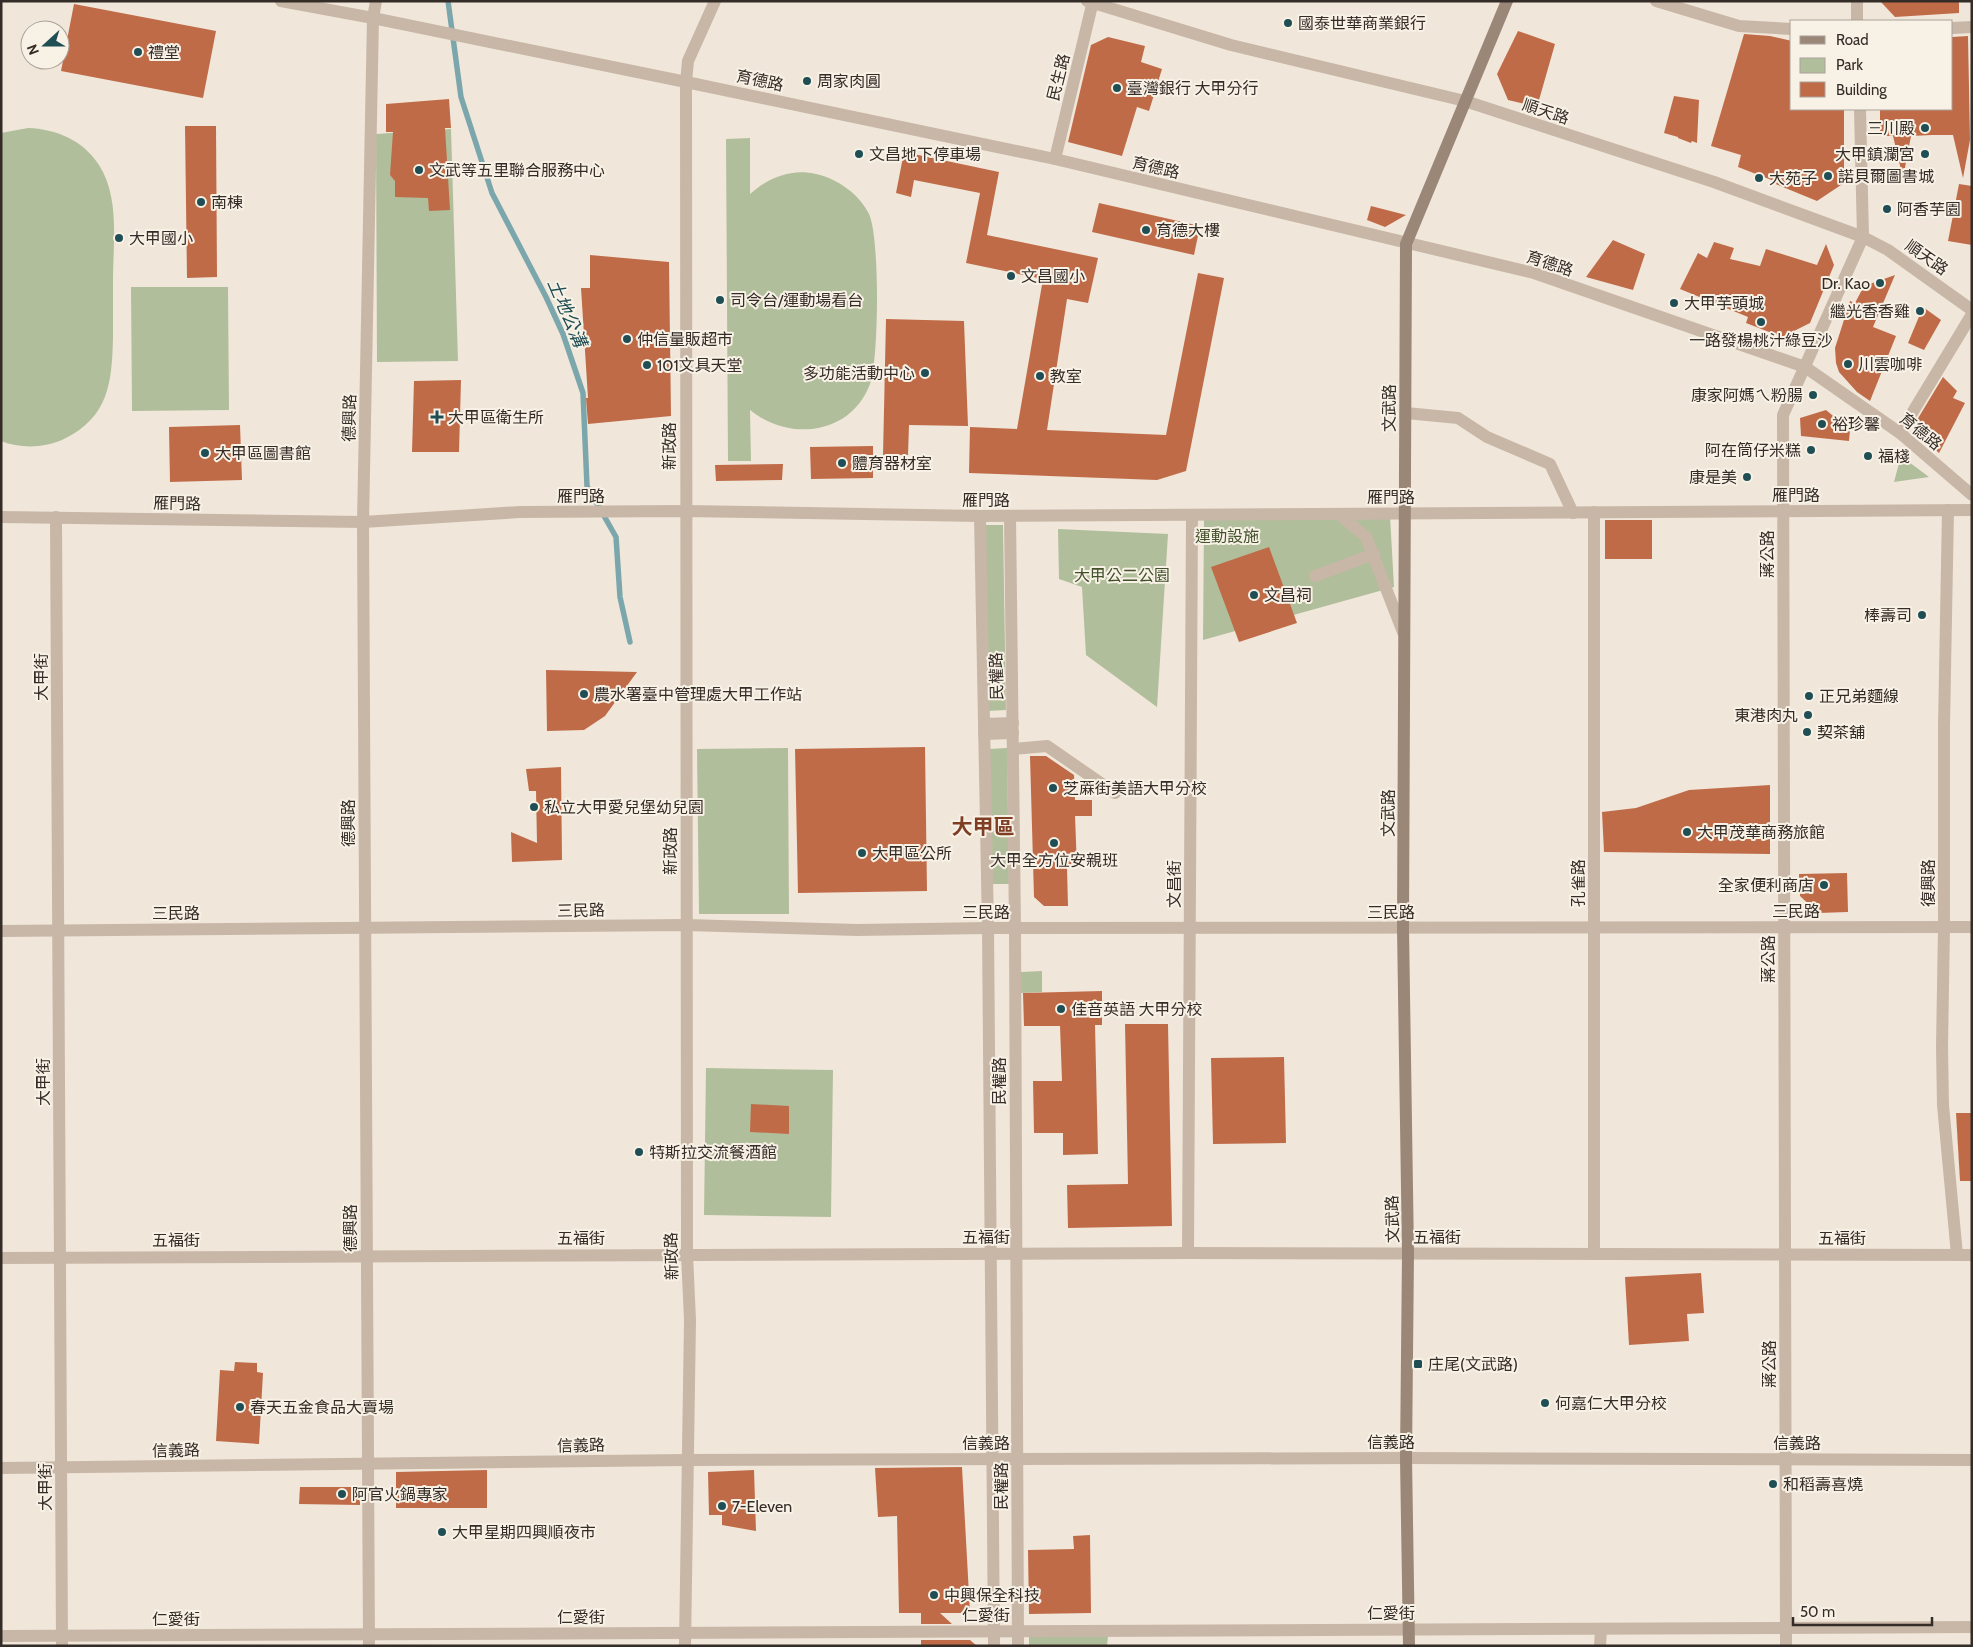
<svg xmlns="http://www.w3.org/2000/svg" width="1973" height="1647" viewBox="0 0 1973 1647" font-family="Cabin,'Noto Sans TC',sans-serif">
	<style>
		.green { fill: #b1be9b }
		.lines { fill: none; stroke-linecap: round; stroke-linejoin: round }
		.stream { stroke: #7ba7ac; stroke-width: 5.5 }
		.building { fill: #c06b48 }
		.pedestrian { stroke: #c8b7a7; stroke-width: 12 }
		.minor { stroke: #c8b7a7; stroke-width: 12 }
		.tertiary { stroke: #c8b7a7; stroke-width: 12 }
		.secondary { stroke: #9b8778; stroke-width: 12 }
		.poi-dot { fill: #1f4e54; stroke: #f8f1e6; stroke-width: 2 }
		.labels { text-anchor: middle; stroke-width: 4; stroke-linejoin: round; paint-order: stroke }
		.poi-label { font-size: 16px; fill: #342c27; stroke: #f8f1e6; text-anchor: start }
		.street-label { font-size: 16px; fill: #342c27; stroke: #f8f1e6 }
		.park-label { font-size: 16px; fill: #42512c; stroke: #f8f1e6 }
		.water-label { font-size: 18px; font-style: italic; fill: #1f4e54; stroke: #f8f1e6 }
		.district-label { font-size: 21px; font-weight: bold; fill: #7f3e24; stroke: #f8f1e6 }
	</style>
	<rect width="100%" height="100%" fill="#f0e7da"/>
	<g class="green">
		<path d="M28,128C56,129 83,140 99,165C120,198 113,242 113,280C113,299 113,318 113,337C112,382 109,417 64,439C45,448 21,449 1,441V133Z"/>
		<path d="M451,129L458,361L377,362L376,134Z"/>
		<path d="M750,138V194C768,178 791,168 816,174C838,179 859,194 869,214C880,237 879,359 870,384C851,435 789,442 750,410L751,461H728L726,139Z"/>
		<path d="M131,287H228L229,410L132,411Z"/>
		<path d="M1901,456L1929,477L1894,482Z"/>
		<path d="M1390,516L1394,587L1203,640L1204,517Z"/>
		<path d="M984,525H1003L1006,710L987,711Z"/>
		<path d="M1058,529L1168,534L1157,707L1086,655L1082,587L1059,579Z"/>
		<path d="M788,748L789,914H699L697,749Z"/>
		<path d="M1007,748L1009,884H991L989,749Z"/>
		<path d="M1042,971V992L1021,993V972Z"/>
		<path d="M706,1068L833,1070L831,1217L704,1215Z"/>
		<path d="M1029,1636H1108L1107,1646H1029Z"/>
	</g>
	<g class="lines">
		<path class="stream" d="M448,1L461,97L492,193L546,297L563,334L583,393L587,486L616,537L620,597L630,642"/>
	</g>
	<g class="building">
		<path d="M1880,1H1959V13L1895,17Z"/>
		<path d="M74,4L216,31L203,98L61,71Z"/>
		<path d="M1518,31L1555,44L1537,107L1508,100L1497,74Z"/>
		<path d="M1744,34L1770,36L1792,41V109H1844V183L1817,201L1773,183L1774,181L1738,167L1741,155L1711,146Z"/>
		<path d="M1968,36L1970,140L1963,178L1953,135H1932L1911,136L1903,178L1893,136H1880V109H1952V37Z"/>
		<path d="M1108,37L1145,46L1141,62L1162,69L1149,111L1137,107L1122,156L1068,142L1091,45Z"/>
		<path d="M1674,96L1699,100L1697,143L1692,141L1691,143L1678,138V137L1664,133Z"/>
		<path d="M449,99L451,128H445L450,210L429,211L428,198L395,197V181L390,175L393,132H386V104Z"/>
		<path d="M185,126H216L217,277L187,278Z"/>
		<path d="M904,152L999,172L987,235L1098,258L1088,303L1067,299L1047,430L1166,435L1198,273L1224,278L1186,471L1157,480L969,473L970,427L1017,429L1043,279L966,263L980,193L914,180L911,197L896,193Z"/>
		<path d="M1959,184L1972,186V245L1948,241Z"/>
		<path d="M1099,203L1200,226L1194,255L1092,232Z"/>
		<path d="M1371,206L1406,215L1385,227L1367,220Z"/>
		<path d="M1613,240L1645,254L1633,290L1586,277Z"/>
		<path d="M1714,242L1734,248L1730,259L1760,266L1766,249L1817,265L1826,244L1834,265L1810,323L1782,337L1746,323L1748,317L1680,289L1698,253L1707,258Z"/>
		<path d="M590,255L669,262L671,416L588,424L586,398H588L581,288H590Z"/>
		<path d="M1895,275L1873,327L1896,336L1870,401L1857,392L1839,372L1836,363L1835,348L1850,301L1855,303L1864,286Z"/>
		<path d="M1923,307L1941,320L1924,350L1908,343Z"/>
		<path d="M886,319L964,321L968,426L909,425L908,455H883Z"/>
		<path d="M1943,377L1957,391L1953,398L1965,403L1939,453L1918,434L1923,425L1917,420Z"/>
		<path d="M461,380L459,452H412L414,381Z"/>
		<path d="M1826,410L1850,430L1849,441L1801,436L1800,418Z"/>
		<path d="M240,425L242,480L170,482L169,427Z"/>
		<path d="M873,446V478L811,479L810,447Z"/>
		<path d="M783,464L782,480L716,481L715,465Z"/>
		<rect x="1605" y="520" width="47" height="39"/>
		<path d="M1269,547L1297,623L1239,642L1211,567Z"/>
		<path d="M546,670L637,672L605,716L584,730L547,731Z"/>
		<path d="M925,747L927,891L798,893L795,749Z"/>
		<path d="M1030,756H1046L1074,775L1075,800H1092V816H1075L1077,868H1067L1068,906H1044L1034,897Z"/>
		<path d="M561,767L562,860L512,862L511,832L537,843L536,791H529L526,769Z"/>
		<path d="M1770,785V854L1604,852L1602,812L1636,808L1689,790Z"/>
		<path d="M1847,873L1848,912L1818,913L1800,896L1799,874Z"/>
		<path d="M1102,991V1025H1095L1098,1154L1063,1155V1133H1034L1033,1081H1062L1060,1026H1024L1023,993Z"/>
		<path d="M1125,1024H1168L1172,1226L1068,1228L1067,1185L1128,1184Z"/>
		<path d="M1284,1057L1286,1143L1213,1144L1211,1058Z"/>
		<path d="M751,1104L789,1106V1134L750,1132Z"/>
		<path d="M1956,1113H1972V1181H1960Z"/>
		<path d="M1701,1273L1704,1313L1687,1314L1689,1341L1629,1345L1625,1277Z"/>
		<path d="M235,1362L257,1363V1372L263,1373L259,1444L216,1441L220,1370L234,1371Z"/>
		<path d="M962,1467L970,1613H940L952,1624H921V1613H899L897,1516L878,1517L875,1468Z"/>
		<path d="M487,1470V1508H396V1472Z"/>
		<path d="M754,1470L756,1531L722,1525V1515H709L708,1472Z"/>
		<path d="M300,1487H352L357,1490L360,1494V1505L299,1504Z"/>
		<path d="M1090,1535L1091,1613L1029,1614L1028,1550L1074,1549L1073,1536Z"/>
		<path d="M921,1640H970L977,1646H921Z"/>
	</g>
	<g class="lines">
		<g class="pedestrian">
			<path d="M1406,413L1458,418L1487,437L1550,464L1573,513"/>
			<path d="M1900,433L1972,314"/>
			<path d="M1339,514L1366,537L1403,632"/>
			<path d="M1315,576L1374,554"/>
			<path d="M1013,749L1047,746L1115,793"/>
		</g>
		<g class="minor">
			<path d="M281,1L373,18L686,82L1055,159L1534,273L1805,367L1900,433L1972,495"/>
			<path d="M1656,1L1739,26L1792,29"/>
			<path d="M1857,1V21"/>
			<path d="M1952,28L1972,27"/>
			<path d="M1055,159L1093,1"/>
			<path d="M1948,510L1944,726V927L1942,1047L1943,1105L1957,1255"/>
			<path d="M980,516L988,928"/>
			<path d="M1010,516L1015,928"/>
			<path d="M1,517L363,522L520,512L685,511L980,516L1972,510"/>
			<path d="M56,517L62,1646"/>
			<path d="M984,724L1013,723"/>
			<path d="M984,734L1013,733"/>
			<path d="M1,931L686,925L857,930L988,928L1972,927"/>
			<path d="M1188,1253L1192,515"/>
			<path d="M1594,1253V512"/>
			<path d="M1,1258L1188,1253L1972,1255"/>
			<path d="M1,1636L1972,1627"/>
			<path d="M369,1646L363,522L373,18L376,1"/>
			<path d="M685,1646L690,1320L687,1254C686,863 685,472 686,82L688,61L715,1"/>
			<path d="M1600,1646L1601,1629"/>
			<path d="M1786,1646L1783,415L1863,237L1860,109"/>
		</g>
		<g class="tertiary">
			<path d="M1087,1L1231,45L1465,101L1714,182L1863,237L1888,250L1972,310"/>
			<path d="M988,928L994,1646"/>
			<path d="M1015,928L1018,1646"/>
			<path d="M1,1468L686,1460L1406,1458L1972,1460"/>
		</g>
		<path class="secondary" d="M1409,1646L1406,1458L1408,1253L1403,928L1406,244L1507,1"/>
	</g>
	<g class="poi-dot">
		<circle cx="1288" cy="23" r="5"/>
		<circle cx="138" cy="52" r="5"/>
		<circle cx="807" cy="81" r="5"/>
		<circle cx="1117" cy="88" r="5"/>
		<circle cx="1925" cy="128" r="5"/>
		<circle cx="859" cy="154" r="5"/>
		<circle cx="1925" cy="154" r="5"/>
		<circle cx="419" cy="170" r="5"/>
		<circle cx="1828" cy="176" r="5"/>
		<circle cx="1759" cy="178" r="5"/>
		<circle cx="201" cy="202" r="5"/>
		<circle cx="1887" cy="209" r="5"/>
		<circle cx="1146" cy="230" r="5"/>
		<circle cx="119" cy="238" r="5"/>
		<circle cx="1011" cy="276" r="5"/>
		<circle cx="1880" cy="283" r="5"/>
		<circle cx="720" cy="300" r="5"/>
		<circle cx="1674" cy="303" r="5"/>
		<circle cx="1920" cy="311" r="5"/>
		<circle cx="1761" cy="322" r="5"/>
		<circle cx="627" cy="339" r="5"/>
		<circle cx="1848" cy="364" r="5"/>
		<circle cx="647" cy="365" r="5"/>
		<circle cx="925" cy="373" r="5"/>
		<circle cx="1040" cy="376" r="5"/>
		<circle cx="1813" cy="395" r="5"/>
		<path d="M434.5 409.5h5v5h5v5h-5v5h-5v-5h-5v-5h5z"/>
		<circle cx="1822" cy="424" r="5"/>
		<circle cx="1811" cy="450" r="5"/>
		<circle cx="205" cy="453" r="5"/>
		<circle cx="1868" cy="456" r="5"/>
		<circle cx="842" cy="463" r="5"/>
		<circle cx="1747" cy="477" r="5"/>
		<circle cx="1254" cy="595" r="5"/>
		<circle cx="1922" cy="615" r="5"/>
		<circle cx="584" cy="694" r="5"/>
		<circle cx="1809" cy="696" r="5"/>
		<circle cx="1808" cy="715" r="5"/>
		<circle cx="1807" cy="732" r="5"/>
		<circle cx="1053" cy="788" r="5"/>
		<circle cx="534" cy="807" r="5"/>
		<circle cx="1687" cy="832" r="5"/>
		<circle cx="1054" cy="843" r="5"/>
		<circle cx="862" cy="853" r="5"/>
		<circle cx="1824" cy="885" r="5"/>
		<circle cx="1061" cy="1009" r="5"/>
		<circle cx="639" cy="1152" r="5"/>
		<rect x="1413" y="1359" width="10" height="10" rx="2.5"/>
		<circle cx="1545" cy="1403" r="5"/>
		<circle cx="240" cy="1407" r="5"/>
		<circle cx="1773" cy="1484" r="5"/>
		<circle cx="342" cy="1494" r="5"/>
		<circle cx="722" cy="1506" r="5"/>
		<circle cx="442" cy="1532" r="5"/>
		<circle cx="934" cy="1595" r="5"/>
	</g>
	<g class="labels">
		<g class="poi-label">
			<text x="1298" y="29">國泰世華商業銀行</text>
			<text x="148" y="58">禮堂</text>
			<text x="817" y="87">周家肉圓</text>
			<text x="1127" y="94">臺灣銀行 大甲分行</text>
			<text x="1915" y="134" text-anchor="end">三川殿</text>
			<text x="869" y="160">文昌地下停車場</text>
			<text x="1915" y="160" text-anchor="end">大甲鎮瀾宮</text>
			<text x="429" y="176">文武等五里聯合服務中心</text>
			<text x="1838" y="182">諾貝爾圖書城</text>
			<text x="1769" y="184">大苑子</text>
			<text x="211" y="208">南棟</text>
			<text x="1897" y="215">阿香芋園</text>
			<text x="1156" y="236">育德大樓</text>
			<text x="129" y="244">大甲國小</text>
			<text x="1021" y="282">文昌國小</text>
			<text x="1870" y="289" text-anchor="end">Dr. Kao</text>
			<text x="730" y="306">司令台/運動場看台</text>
			<text x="1684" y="309">大甲芋頭城</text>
			<text x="1910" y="317" text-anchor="end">繼光香香雞</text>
			<text x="637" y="345">仲信量販超市</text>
			<text x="1761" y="346" text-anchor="middle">一路發楊桃汁綠豆沙</text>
			<text x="1858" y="370">川雲咖啡</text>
			<text x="657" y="371">101文具天堂</text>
			<text x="915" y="379" text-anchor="end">多功能活動中心</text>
			<text x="1050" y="382">教室</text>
			<text x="1803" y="401" text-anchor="end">康家阿媽ㄟ粉腸</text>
			<text x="448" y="423">大甲區衛生所</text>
			<text x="1832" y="430">裕珍馨</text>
			<text x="1801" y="456" text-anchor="end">阿在筒仔米糕</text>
			<text x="215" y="459">大甲區圖書館</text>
			<text x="1878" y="462">福棧</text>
			<text x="852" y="469">體育器材室</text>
			<text x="1737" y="483" text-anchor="end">康是美</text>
			<text x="1264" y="601">文昌祠</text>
			<text x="1912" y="621" text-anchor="end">棒壽司</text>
			<text x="594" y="700">農水署臺中管理處大甲工作站</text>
			<text x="1819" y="702">正兄弟麵線</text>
			<text x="1798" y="721" text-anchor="end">東港肉丸</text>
			<text x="1817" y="738">契茶舖</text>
			<text x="1063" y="794">芝蔴街美語大甲分校</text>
			<text x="544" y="813">私立大甲愛兒堡幼兒園</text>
			<text x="1697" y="838">大甲茂華商務旅館</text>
			<text x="872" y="859">大甲區公所</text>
			<text x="1054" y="866" text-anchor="middle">大甲全方位安親班</text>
			<text x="1814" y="891" text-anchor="end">全家便利商店</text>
			<text x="1071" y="1015">佳音英語 大甲分校</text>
			<text x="649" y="1158">特斯拉交流餐酒館</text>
			<text x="1428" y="1370">庄尾(文武路)</text>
			<text x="1555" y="1409">何嘉仁大甲分校</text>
			<text x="250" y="1413">春天五金食品大賣場</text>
			<text x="1783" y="1490">和稻壽喜燒</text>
			<text x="352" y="1500">阿官火鍋專家</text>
			<text x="732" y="1512">7-Eleven</text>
			<text x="452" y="1538">大甲星期四興順夜市</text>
			<text x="944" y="1601">中興保全科技</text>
		</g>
		<g class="street-label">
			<text transform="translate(1058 77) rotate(-76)" y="6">民生路</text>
			<text transform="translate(760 80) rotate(12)" y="6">育德路</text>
			<text transform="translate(1546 111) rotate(18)" y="6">順天路</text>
			<text transform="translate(1156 167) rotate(13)" y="6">育德路</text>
			<text transform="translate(1927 257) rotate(35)" y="6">順天路</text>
			<text transform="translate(1550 263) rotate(18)" y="6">育德路</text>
			<text transform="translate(1389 408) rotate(-90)" y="6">文武路</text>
			<text transform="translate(349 418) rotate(-89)" y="6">德興路</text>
			<text transform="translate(1921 431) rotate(39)" y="6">育德路</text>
			<text transform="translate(669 446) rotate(-90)" y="6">新政路</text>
			<text x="1796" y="501">雁門路</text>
			<text x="581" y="502">雁門路</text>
			<text x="1391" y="503">雁門路</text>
			<text x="986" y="506">雁門路</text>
			<text transform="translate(177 503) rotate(1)" y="6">雁門路</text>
			<text transform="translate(1767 554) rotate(-90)" y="6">蔣公路</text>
			<text transform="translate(996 676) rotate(-91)" y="6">民權路</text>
			<text transform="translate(41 677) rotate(-90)" y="6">大甲街</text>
			<text transform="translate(1388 813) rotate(-90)" y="6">文武路</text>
			<text transform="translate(348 823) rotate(-90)" y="6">德興路</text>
			<text transform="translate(670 851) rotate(-90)" y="6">新政路</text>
			<text transform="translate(1578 883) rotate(-90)" y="6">孔雀路</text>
			<text transform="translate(1928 883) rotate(-90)" y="6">復興路</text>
			<text transform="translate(1174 884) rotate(-90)" y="6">文昌街</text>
			<text transform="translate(581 910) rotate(-1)" y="6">三民路</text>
			<text x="1796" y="917">三民路</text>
			<text x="986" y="918">三民路</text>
			<text x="1391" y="918">三民路</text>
			<text x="176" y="919">三民路</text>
			<text transform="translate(1768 959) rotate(-90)" y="6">蔣公路</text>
			<text transform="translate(999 1081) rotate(-90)" y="6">民權路</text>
			<text transform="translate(43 1082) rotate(-90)" y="6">大甲街</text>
			<text transform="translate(1392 1219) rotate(-91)" y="6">文武路</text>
			<text transform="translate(350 1228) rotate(-90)" y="6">德興路</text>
			<text x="986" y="1243">五福街</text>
			<text x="1437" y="1243">五福街</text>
			<text x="581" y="1244">五福街</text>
			<text x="1842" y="1244">五福街</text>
			<text x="176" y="1246">五福街</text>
			<text transform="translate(671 1256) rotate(-91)" y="6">新政路</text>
			<text transform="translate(1769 1364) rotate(-90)" y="6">蔣公路</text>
			<text x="1391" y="1448">信義路</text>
			<text x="986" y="1449">信義路</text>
			<text x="1797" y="1449">信義路</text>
			<text transform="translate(581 1445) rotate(-1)" y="6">信義路</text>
			<text transform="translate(176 1450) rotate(-1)" y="6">信義路</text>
			<text transform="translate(1001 1486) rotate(-90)" y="6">民權路</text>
			<text transform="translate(45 1487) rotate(-90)" y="6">大甲街</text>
			<text x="1391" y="1619">仁愛街</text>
			<text x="986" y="1621">仁愛街</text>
			<text x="581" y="1623">仁愛街</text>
			<text x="176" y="1625">仁愛街</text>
		</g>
		<g class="park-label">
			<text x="1227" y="542">運動設施</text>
			<text x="1122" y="581">大甲公二公園</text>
		</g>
		<g class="water-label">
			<text transform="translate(567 313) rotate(67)" y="6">土地公溝</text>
		</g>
		<g class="district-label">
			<text x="983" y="834">大甲區</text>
		</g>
	</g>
	<rect width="1973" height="1647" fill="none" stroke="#342c27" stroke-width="5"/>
	<rect x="1790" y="20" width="162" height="90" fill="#f8f1e6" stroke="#aaa29a"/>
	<rect x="1800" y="36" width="25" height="8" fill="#9b8778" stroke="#aaa29a"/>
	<text x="1836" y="45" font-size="15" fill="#342c27">Road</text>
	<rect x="1800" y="58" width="25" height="15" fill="#b1be9b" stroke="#aaa29a"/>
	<text x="1836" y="70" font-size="15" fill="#342c27">Park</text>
	<rect x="1800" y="82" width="25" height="15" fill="#c06b48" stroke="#aaa29a"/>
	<text x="1836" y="95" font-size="15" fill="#342c27">Building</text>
	<g transform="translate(45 45) rotate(249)"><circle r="24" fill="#f8f1e6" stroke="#aaa29a"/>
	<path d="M0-4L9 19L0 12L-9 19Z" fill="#1f4e54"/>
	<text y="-8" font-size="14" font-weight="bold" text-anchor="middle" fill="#342c27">N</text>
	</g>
	<path d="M1793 1617v8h139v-8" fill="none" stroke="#342c27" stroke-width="2.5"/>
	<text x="1800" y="1617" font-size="15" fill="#342c27" stroke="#f8f1e6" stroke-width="4" paint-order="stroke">50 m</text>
</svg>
